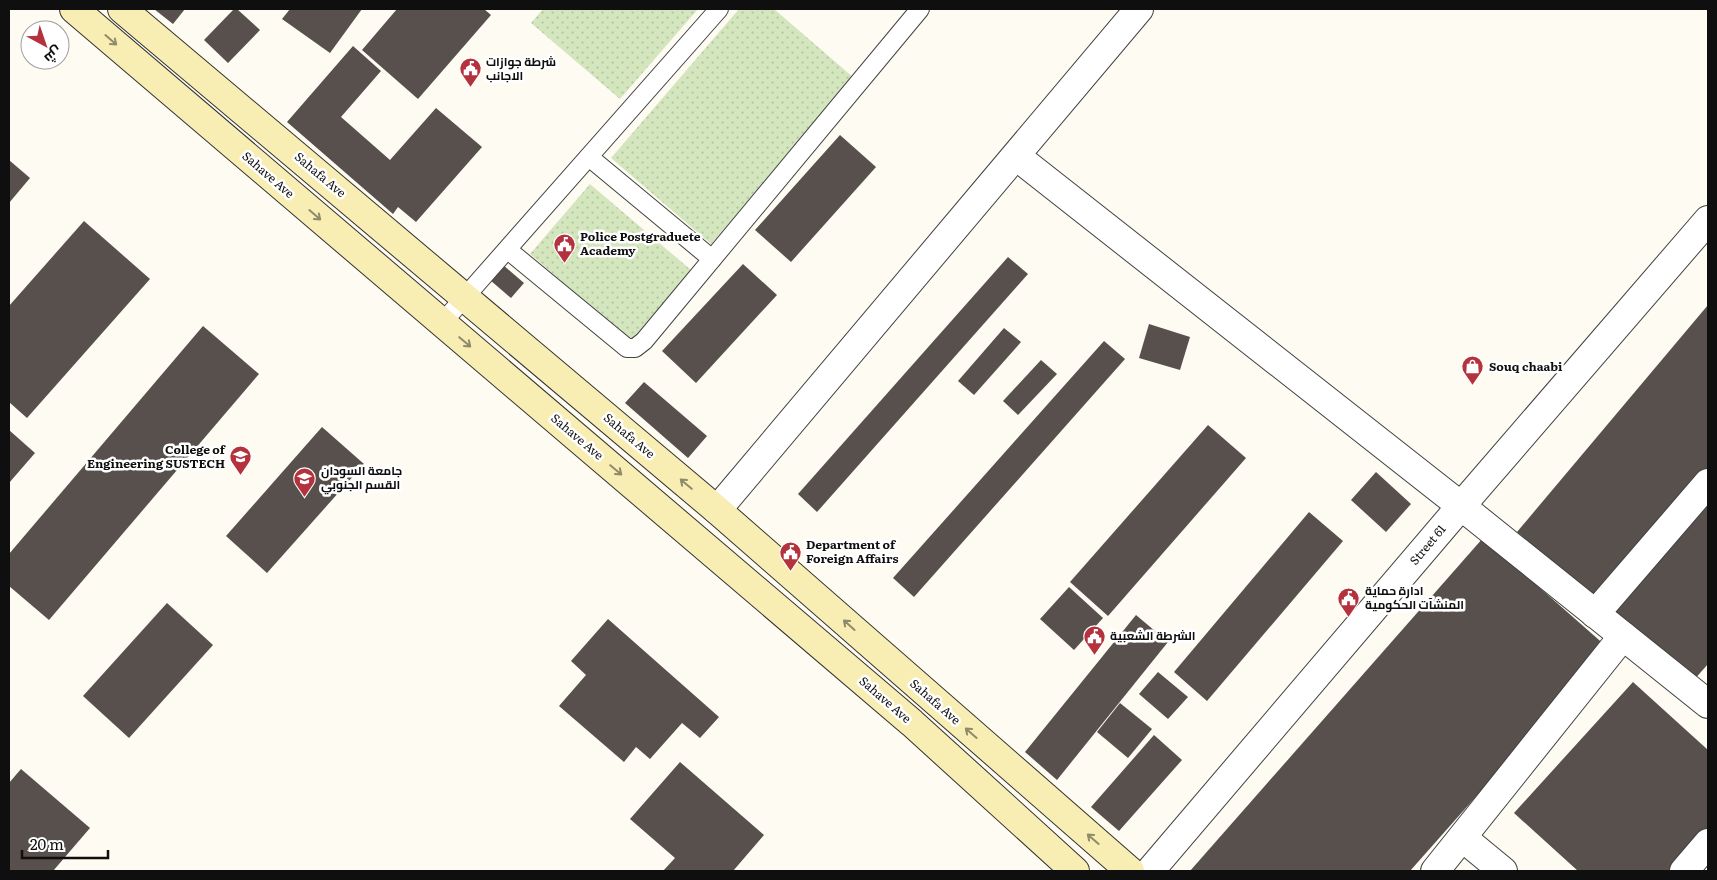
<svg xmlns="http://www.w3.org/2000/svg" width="1717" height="880" viewBox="0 0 1717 880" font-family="Literata,Cairo,serif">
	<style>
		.grass { fill: url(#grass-dots) }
		.building { fill: #57504c }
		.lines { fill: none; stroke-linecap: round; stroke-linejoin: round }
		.service-casing { stroke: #424242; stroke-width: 20 }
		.minor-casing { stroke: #424242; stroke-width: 30 }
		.tertiary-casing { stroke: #424242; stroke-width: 30 }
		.secondary-casing { stroke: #313131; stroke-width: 30 }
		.service { stroke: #fff; stroke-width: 18 }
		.minor { stroke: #fff; stroke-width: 28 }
		.tertiary { stroke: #fff; stroke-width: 28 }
		.secondary { stroke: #f8eeb3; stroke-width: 28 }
		.oneway { stroke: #8f8a69 }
		.labels { text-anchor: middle; stroke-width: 5; stroke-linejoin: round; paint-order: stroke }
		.poi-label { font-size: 12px; font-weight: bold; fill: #0f0f0f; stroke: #fff; text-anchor: start }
		.street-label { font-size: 12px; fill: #0f0f0f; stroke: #fff }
	</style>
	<defs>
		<pattern id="grass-dots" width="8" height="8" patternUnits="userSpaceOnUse" patternTransform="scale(1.25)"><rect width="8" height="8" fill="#d4e6be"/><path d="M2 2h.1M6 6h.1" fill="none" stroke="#b5c4a2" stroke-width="1.8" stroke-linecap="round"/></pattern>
	</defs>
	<rect width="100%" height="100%" fill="#fefbf2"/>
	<g class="grass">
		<path d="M543,9H698L620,99L531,23Z"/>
		<path d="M739,9H774L854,78L711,244L611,158Z"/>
		<path d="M590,184L691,270L631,341L530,254Z"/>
	</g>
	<g class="building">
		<path d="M154,9H185L173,24Z"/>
		<path d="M234,9H237L260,30L228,63L204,40Z"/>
		<path d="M290,9H362L330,53L282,19Z"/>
		<path d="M397,9H484L491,15L418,99L362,50Z"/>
		<path d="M353,46L381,71L341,117L390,160L436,108L482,147L416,222L398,207L393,214L287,122Z"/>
		<path d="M840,135L876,167L791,262L755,230Z"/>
		<path d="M9,160L30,178L9,203Z"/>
		<path d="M84,221L150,279L27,418L9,402V306Z"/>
		<path d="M1008,257L1028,274L817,512L798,494Z"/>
		<path d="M743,264L777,295L696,383L662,351Z"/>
		<path d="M503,265L524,283L511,298L490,280Z"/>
		<path d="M1708,305V470L1598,600L1517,532Z"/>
		<path d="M1149,324L1190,337L1180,370L1139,358Z"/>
		<path d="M203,326L259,374L49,620L9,586V554Z"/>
		<path d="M1004,328L1021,342L974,395L958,381Z"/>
		<path d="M1104,341L1125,359L914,597L893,578Z"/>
		<path d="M1041,360L1057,374L1018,415L1003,401Z"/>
		<path d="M644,382L707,436L688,458L625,403Z"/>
		<path d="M1208,425L1246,458L1108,616L1070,582Z"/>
		<path d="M322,427L364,464L267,573L226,536Z"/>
		<path d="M9,430L35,453L9,483Z"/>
		<path d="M1376,472L1411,504L1386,532L1351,500Z"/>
		<path d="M1708,501V664L1693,681L1612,609Z"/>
		<path d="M1309,512L1343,541L1207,701L1174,672Z"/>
		<path d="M1483,538L1607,647L1564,697L1410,871H1190Z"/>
		<path d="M1069,587L1103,618L1074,650L1040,619Z"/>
		<path d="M167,603L213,645L129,738L83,696Z"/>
		<path d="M1136,615L1168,642L1057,780L1025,752Z"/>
		<path d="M608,619L719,717L700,738L682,723L650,759L636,747L624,762L559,706L586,675L571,661Z"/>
		<path d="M1158,672L1188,697L1168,719L1139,694Z"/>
		<path d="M1633,682L1708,750V830L1670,871H1578L1514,813Z"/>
		<path d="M1120,703L1152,729L1128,758L1097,732Z"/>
		<path d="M1154,735L1182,760L1119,831L1091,807Z"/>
		<path d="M680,762L764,835L733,871H663L675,858L630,819Z"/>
		<path d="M21,769L90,828L53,871H9V783Z"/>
	</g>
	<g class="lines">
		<defs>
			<g id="service">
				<path d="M589,157L712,259"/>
				<path d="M508,250L627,348H635L644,341L920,9"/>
				<path d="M442,323L719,9"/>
			</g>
			<g id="minor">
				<path d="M1016,156L1461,506L1708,704"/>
				<path d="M717,510L1139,9"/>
				<path d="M1595,614L1708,483"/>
				<path d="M1463,838L1503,871"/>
				<path d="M1435,871L1623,636"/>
				<path d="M1684,871L1708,843"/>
			</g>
			<path id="tertiary" d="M1150,871L1461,506L1708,220"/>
			<g id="secondary">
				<path d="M74,9L912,723L1075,871"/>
				<path d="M122,9L717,510L1130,871"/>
			</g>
		</defs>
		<use href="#service" class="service-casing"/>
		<use href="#minor" class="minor-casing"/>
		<use href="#tertiary" class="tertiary-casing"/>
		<use href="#secondary" class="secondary-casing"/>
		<use href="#service" class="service"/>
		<use href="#minor" class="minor"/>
		<use href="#tertiary" class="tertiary"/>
		<use href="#secondary" class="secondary"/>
	</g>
	<defs><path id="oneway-shaft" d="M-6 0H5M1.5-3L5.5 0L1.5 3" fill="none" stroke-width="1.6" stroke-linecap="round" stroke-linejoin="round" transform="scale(1.25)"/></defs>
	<g class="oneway">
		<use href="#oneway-shaft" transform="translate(111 40) rotate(41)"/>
		<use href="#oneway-shaft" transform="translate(315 215) rotate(41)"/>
		<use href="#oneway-shaft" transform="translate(465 342) rotate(40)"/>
		<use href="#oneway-shaft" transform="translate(616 470) rotate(40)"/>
		<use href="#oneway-shaft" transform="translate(686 484) rotate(-140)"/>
		<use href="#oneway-shaft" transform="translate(849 625) rotate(-138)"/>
		<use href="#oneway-shaft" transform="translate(971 733) rotate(-139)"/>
		<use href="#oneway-shaft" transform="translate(1093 839) rotate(-139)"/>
	</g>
	<defs>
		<symbol id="civic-pin" viewBox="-11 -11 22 30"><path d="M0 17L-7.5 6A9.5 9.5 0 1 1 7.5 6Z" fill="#b3323d" stroke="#fff"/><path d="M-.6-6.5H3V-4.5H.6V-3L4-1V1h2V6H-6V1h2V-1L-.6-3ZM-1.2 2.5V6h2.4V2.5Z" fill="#fff"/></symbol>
		<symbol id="shop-pin" viewBox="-11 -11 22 30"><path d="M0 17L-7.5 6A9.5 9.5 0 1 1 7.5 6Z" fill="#b3323d" stroke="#fff"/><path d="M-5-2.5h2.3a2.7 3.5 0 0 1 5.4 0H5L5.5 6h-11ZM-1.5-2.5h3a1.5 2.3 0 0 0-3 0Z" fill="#fff"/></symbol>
		<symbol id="university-pin" viewBox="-11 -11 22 30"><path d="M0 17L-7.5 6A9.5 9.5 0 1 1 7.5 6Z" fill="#b3323d" stroke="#fff"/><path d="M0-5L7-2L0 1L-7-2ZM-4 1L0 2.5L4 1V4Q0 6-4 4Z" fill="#fff"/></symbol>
	</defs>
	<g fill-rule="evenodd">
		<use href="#civic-pin" x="458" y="56" width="25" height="34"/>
		<use href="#civic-pin" x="552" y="232" width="25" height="34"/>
		<use href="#shop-pin" x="1460" y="354" width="25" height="34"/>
		<use href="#university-pin" x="228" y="444" width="25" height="34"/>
		<use href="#university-pin" x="292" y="466" width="25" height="34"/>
		<use href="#civic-pin" x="778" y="540" width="25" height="34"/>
		<use href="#civic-pin" x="1336" y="586" width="25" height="34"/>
		<use href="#civic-pin" x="1082" y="624" width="25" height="34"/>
	</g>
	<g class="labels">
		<g class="poi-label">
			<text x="486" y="66">شرطة جوازات<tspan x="486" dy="14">الاجانب</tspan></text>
			<text x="580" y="241">Police Postgraduete<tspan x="580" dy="14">Academy</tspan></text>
			<text x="1489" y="371">Souq chaabi</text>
			<text x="225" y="454" text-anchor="end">College of<tspan x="225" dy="14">Engineering SUSTECH</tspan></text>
			<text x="321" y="475">جامعة السودان<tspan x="321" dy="14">القسم الجنوبي</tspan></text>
			<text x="806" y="549">Department of<tspan x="806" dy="14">Foreign Affairs</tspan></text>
			<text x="1365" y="595">ادارة حماية<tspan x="1365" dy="14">المنشآت الحكومية</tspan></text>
			<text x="1110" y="640">الشرطة الشعبية</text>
		</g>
		<g class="street-label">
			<text transform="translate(268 175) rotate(41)" y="4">Sahave Ave</text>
			<text transform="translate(320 175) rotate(40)" y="4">Sahafa Ave</text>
			<text transform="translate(629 436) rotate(40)" y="4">Sahafa Ave</text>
			<text transform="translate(577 437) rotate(40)" y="4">Sahave Ave</text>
			<text transform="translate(1428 545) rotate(-50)" y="4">Street 61</text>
			<text transform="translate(885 700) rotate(41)" y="4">Sahave Ave</text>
			<text transform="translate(935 702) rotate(41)" y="4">Sahafa Ave</text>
		</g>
	</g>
	<rect width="1717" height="880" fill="none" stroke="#0f0f0f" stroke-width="20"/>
	<g transform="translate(45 45) rotate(140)"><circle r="24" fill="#ffffff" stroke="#9f9f9f"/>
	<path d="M0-4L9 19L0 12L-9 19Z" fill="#b3323d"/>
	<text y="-8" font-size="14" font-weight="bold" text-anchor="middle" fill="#0f0f0f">ش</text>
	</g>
	<path d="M22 850v8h86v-8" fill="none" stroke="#0f0f0f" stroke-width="2.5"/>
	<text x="30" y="850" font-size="15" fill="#0f0f0f" stroke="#ffffff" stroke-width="4" paint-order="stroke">20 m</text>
</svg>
